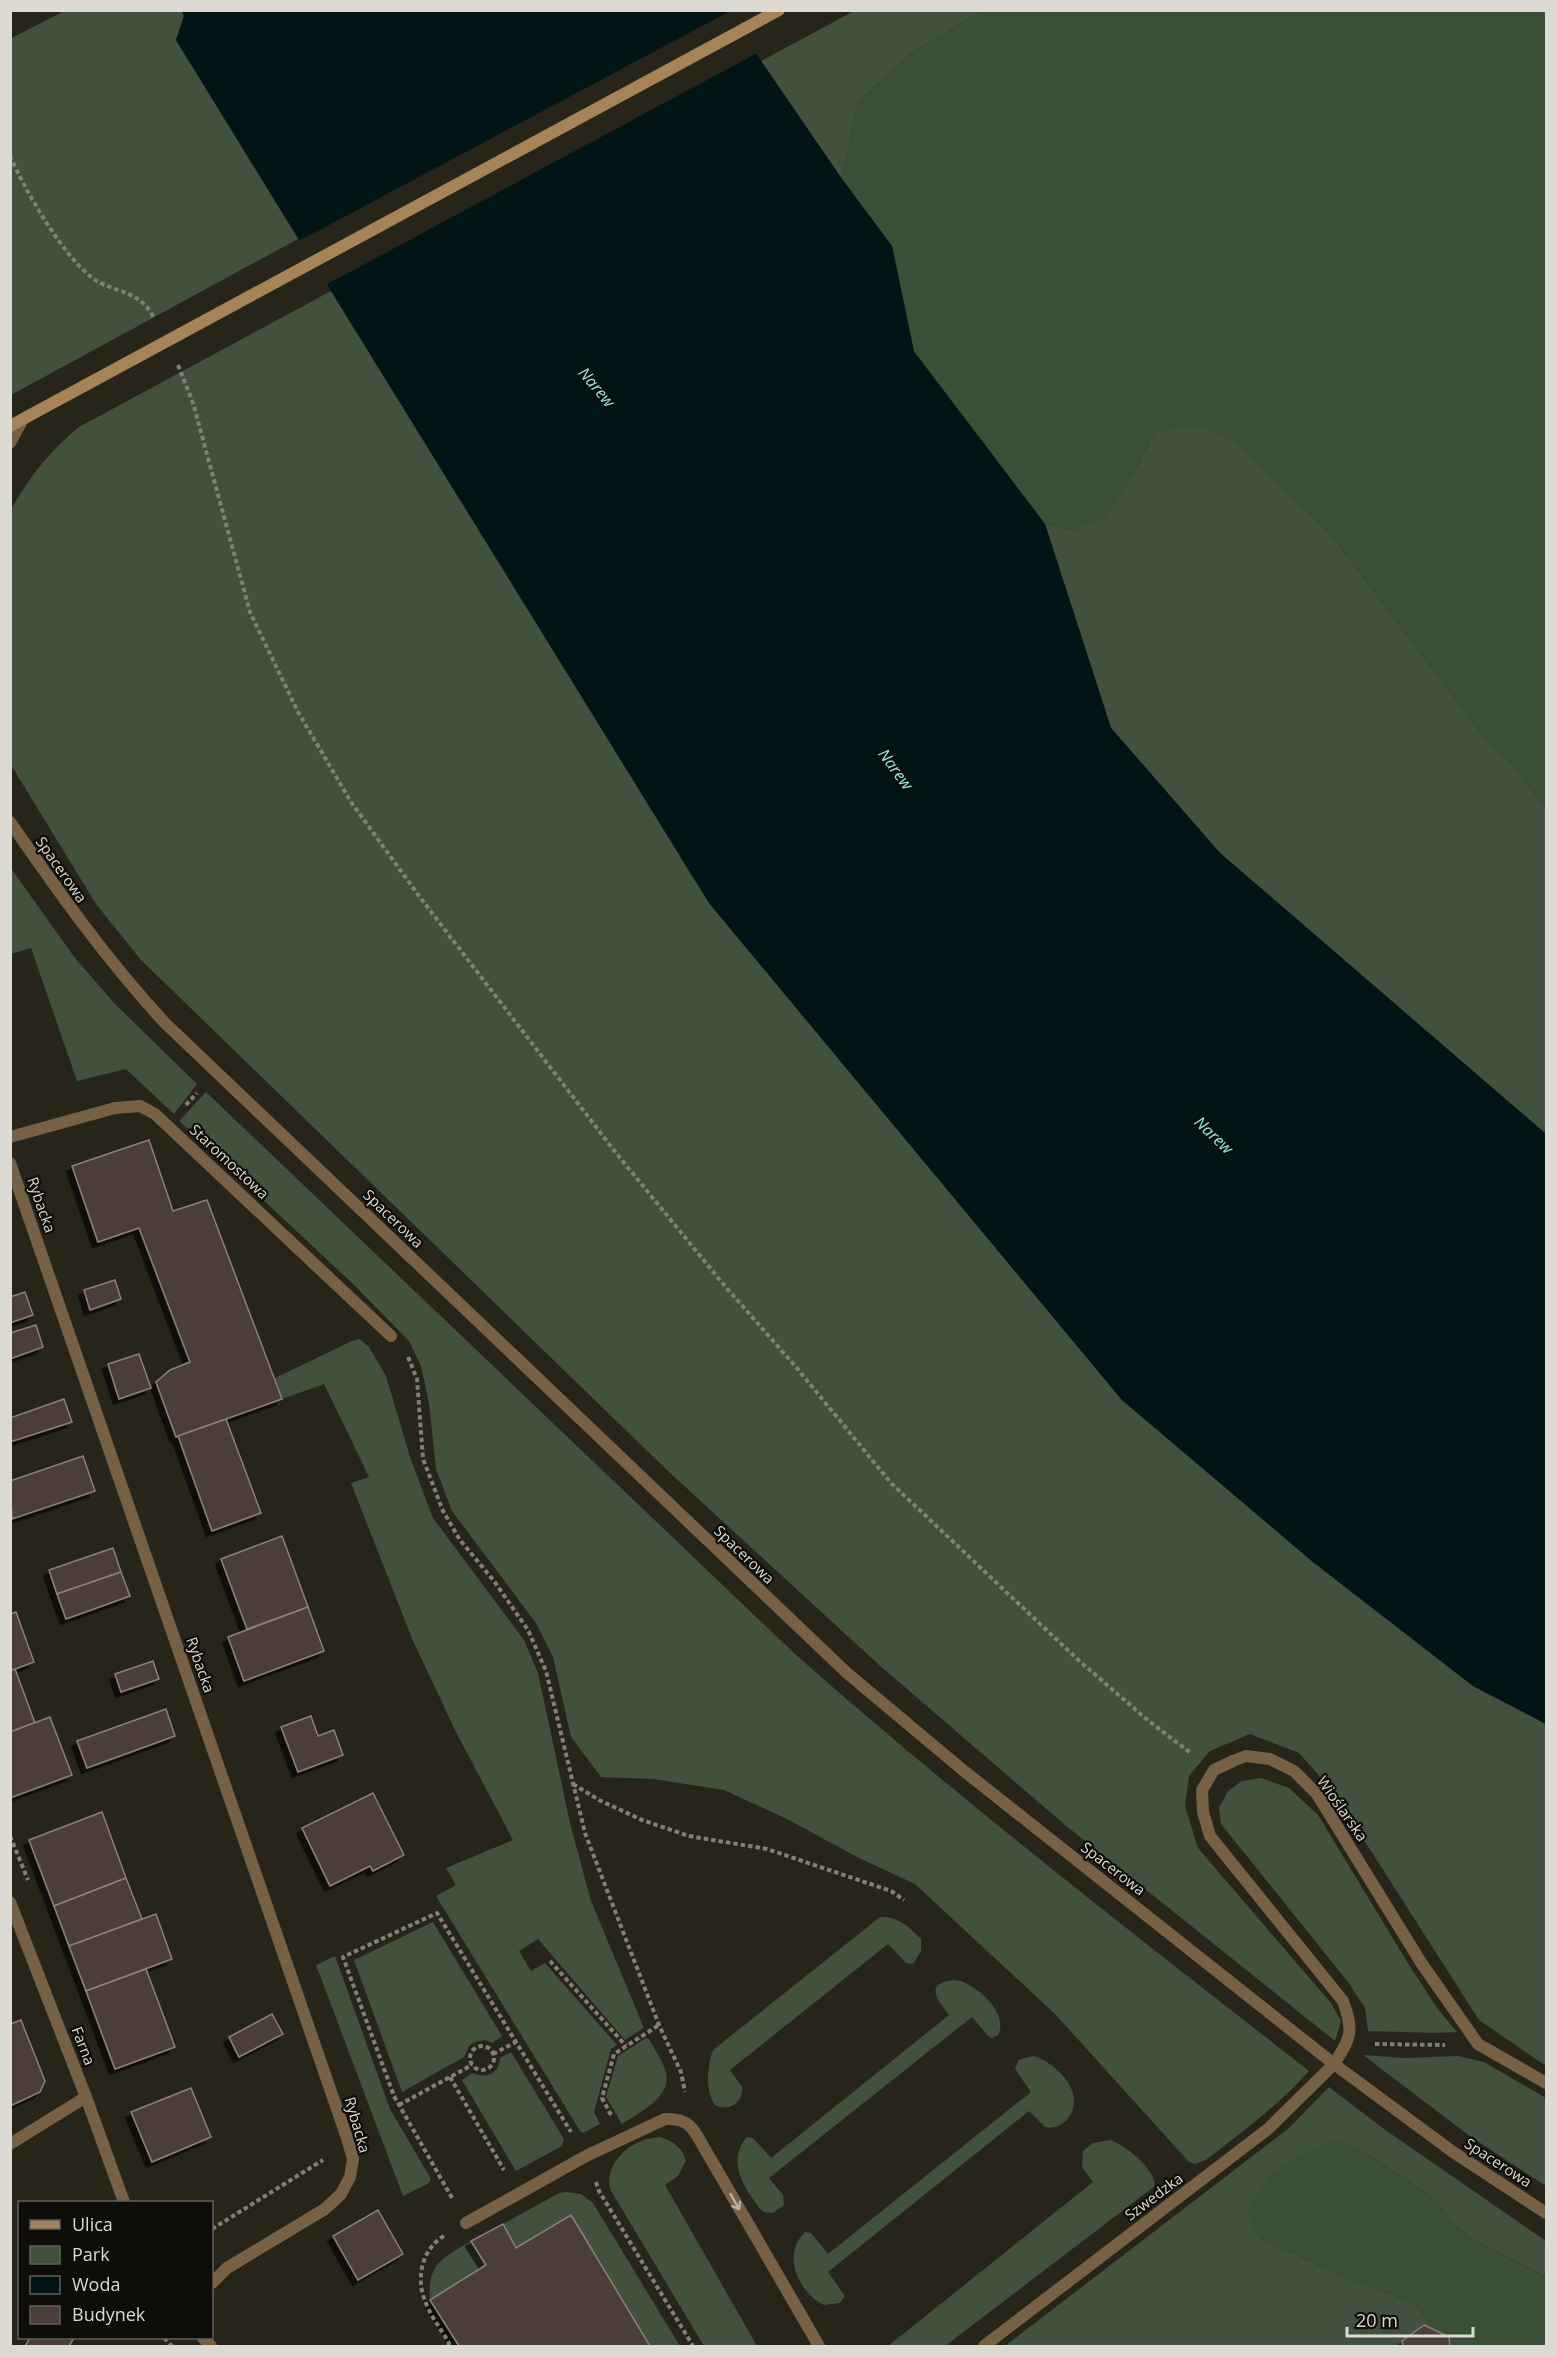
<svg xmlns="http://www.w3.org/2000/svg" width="1557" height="2357" viewBox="0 0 1557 2357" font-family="'Open Sans',sans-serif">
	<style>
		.green { fill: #41513d }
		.forest { fill: #3b4f36 }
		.water { fill: #011516 }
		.pier { fill: #272419 }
		.building { fill: #4b3e39; stroke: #8d7f78; stroke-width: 1.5; filter: url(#shadow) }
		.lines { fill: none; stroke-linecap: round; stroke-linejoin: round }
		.path { stroke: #827f76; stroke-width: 4; stroke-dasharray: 4.5 3; stroke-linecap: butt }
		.lane { stroke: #776146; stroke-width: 12 }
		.street { stroke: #776146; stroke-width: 12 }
		.secondary { stroke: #a78358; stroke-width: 12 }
		.oneway { stroke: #b9b0a2 }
		.labels { text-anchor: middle; stroke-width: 4.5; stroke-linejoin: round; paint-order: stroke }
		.street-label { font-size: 15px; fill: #dcdad3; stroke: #0f0d09 }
		.water-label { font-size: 16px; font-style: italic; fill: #96e6eb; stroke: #0f0d09 }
	</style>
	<defs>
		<filter id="shadow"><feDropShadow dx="-5.5" dy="5.5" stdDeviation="0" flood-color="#0009"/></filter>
	</defs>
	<rect width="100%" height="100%" fill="#272419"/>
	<g class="green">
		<path d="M64,11H182L184,16L176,40L298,239L11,395L10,39Z"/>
		<path d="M854,11H982L912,53L859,101L842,179L761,61Z"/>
		<path d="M331,291L709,903L1122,1400L1313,1562L1473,1686L1546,1724V2066L1479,2020L1332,1790L1299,1753L1250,1734L1210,1751L1189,1776L1185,1806L1198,1848L1331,2003L1341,2021L1335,2041L1065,1825L878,1664L669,1472L141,960L96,904L11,765L10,511C31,475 47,454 79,427Z"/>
		<path d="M1198,424L1234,440L1332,536L1489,743L1515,767L1546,809V1134L1220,853L1111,728L1045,524L1074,530L1132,476L1155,432Z"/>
		<path d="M10,867L75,958L115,1004L197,1084L174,1114L126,1069L77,1081L31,948L11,954Z"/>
		<path d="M206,1092L795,1654C960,1800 1135,1935 1309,2071C1279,2105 1242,2132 1206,2160L1195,2164L1189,2162L1055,2014L915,1884L857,1857L787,1819L724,1790L653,1779L601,1777L571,1737L553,1657L536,1623L452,1511L436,1469L429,1403L421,1366L409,1341L354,1285L179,1121Z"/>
		<path d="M359,1339L369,1347L386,1376L411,1460L433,1518L524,1640L538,1673L570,1823L591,1901L644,2028L625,2040L538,1939L519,1951L531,1971L545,1963L617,2045L611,2049L594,2112L600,2124L583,2133L580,2131L436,1896L456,1885L446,1868L513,1840L456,1732L413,1641L351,1483L369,1477L324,1384L282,1399L275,1378L352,1341Z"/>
		<path d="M1261,1778L1289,1788L1318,1815L1409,1965L1437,2008L1457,2032L1436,2033L1368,2031L1365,2008L1348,1982L1221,1824L1219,1808L1228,1791L1242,1781Z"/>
		<path d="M880,1917C898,1916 909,1927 921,1939V1951L913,1964L906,1963L888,1944L730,2070L742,2087C744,2103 729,2112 715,2105C705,2091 707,2066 713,2050Z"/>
		<path d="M433,1922L502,2036L492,2043L485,2040L474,2042L469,2046L464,2057L402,2092L354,1960Z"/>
		<path d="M335,1956L390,2109L431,2179L429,2183L403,2196L316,1965Z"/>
		<path d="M954,1980C974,1981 1010,2013 998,2035L992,2038L988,2036L972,2017L769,2178L783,2195L784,2205L773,2213L764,2212L760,2209C744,2187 726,2162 747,2137L753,2138L771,2158L949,2015C938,2000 923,1983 954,1980Z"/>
		<path d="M646,2038L649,2039C654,2049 661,2058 665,2069C675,2096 640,2112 622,2124L606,2097L618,2056Z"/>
		<path d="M511,2052L564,2139L562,2146L516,2171L462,2080L472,2073C486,2079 499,2074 500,2058Z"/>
		<path d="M1363,2055L1405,2058L1458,2056L1484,2062L1546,2098V2186L1471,2137Z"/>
		<path d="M1032,2056C1047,2058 1070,2078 1073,2094C1078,2112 1063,2131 1045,2127L1029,2111L828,2272L845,2296L840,2303L824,2305C799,2293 781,2255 805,2232L811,2233L828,2254L1031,2092L1015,2069L1019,2060Z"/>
		<path d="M1329,2087L1384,2129L1546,2241V2277L1477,2242L1453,2224L1436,2201L1406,2179L1369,2155L1339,2140L1258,2237L1331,2271L1416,2304L1445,2346H1005L1289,2128Z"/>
		<path d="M660,2137C673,2141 683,2148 686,2161L678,2176L665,2185L757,2346H704L610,2189C604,2161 633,2138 660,2137Z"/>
		<path d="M1110,2140C1126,2145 1155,2169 1155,2186L945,2346H888L1093,2182L1082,2167L1083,2151L1093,2143Z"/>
		<path d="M566,2192L581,2194L593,2203L680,2346H650L571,2216L516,2248L503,2224L559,2193Z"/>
		<path d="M471,2241L486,2265L430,2300C427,2263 443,2258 471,2241Z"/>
	</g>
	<g class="forest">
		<path d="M982,11H1546V809L1515,767L1489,743L1332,536L1234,440L1198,425L1155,432L1132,476L1106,518L1074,530L1045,524L914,351L892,246L842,179L859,101L912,53Z"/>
		<path d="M1340,2140L1369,2155L1406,2179L1436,2201L1453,2224L1477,2242L1546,2277V2346H1445L1416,2304L1331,2271L1258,2237L1247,2210L1268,2177L1305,2152Z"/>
	</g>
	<path class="water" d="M182,11H727L842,179L892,246L914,352L1045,524L1111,728L1220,853L1546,1134V1724L1473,1686L1313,1562L1122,1400L709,903L176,40L184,16Z"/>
	<path class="pier" d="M730,11L759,52L324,286L297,242Z"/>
	<g class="building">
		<path d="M149,1140L173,1211L207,1200L282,1399L176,1437L156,1382L170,1370L190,1362L139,1228L98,1242L72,1166Z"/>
		<path d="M115,1280L121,1299L90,1310L84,1290Z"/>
		<path d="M25,1292L33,1315L10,1323V1297Z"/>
		<path d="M36,1325L43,1347L10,1359V1333Z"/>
		<path d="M139,1354L151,1388L119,1399L108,1364Z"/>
		<path d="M64,1399L72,1422L10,1442V1418Z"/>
		<path d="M226,1419L261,1513L212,1531L178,1436Z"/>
		<path d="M83,1456L95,1491L12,1519L10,1481Z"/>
		<path d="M282,1536L308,1607L247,1629L221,1559Z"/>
		<path d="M113,1548L121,1572L57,1594L49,1570Z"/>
		<path d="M121,1572L130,1596L66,1619L57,1594Z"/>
		<path d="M308,1607L324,1651L244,1681L228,1637Z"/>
		<path d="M16,1612L34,1662L10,1671V1614Z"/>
		<path d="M153,1661L159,1679L121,1692L115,1674Z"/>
		<path d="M15,1669L35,1723L10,1732V1671Z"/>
		<path d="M166,1709L175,1736L87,1768L77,1741Z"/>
		<path d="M311,1716L318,1736L334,1730L343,1755L298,1772L281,1727Z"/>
		<path d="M50,1717L72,1775L10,1798V1732Z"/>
		<path d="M373,1793L404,1855L373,1871L370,1866L330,1886L302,1828Z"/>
		<path d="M102,1812L126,1878L54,1906L29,1840Z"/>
		<path d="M126,1878L142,1919L69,1946L54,1906Z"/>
		<path d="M156,1914L172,1959L86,1991L69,1946Z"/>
		<path d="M146,1969L175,2047L115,2069L86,1991Z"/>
		<path d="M272,2014L283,2034L239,2057L229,2037Z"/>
		<path d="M21,2020L45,2081L40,2092L10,2106V2024Z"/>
		<path d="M191,2088L211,2137L152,2162L131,2112Z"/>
		<path d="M378,2210L403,2254L358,2280L333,2236Z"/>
		<path d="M571,2215L650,2346H459L430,2300L486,2265L471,2241L503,2224L516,2248Z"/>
		<path d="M1424,2325L1449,2337L1450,2346H1403L1402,2341Z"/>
		<path d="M30,2338H74L69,2346H25Z"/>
	</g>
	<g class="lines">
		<g class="path">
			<path d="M10,156C26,192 60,251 90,276C111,294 138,287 154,318"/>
			<path d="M178,365L193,403L250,612L298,712L351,802L419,896L616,1153L724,1285L796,1367L891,1483L1075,1657L1145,1718L1192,1754"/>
			<path d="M186,1105L197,1093"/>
			<path d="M408,1357L417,1379L423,1459L443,1511L460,1540L494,1581L528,1630L546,1671L585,1833L659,2025L681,2072L685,2092"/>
			<path d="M573,1784L599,1800L642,1820L689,1836L767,1849L891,1891L904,1900"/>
			<path d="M10,1836L28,1880"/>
			<path d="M550,1961L626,2046"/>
			<path d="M1375,2044L1445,2045"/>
			<circle cx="482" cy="2058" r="12"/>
			<path d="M493,2054L516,2042"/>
			<path d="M450,2077L504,2170"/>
			<path d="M399,2105L472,2065"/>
			<path d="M611,2115L602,2098L614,2054L659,2025"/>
			<path d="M596,2182L599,2191L693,2346"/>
			<path d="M452,2198L394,2096L343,1957L437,1913L571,2132"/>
			<path d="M212,2229L323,2160"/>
			<path d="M444,2236C423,2248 416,2276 424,2298C429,2314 441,2329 449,2343L448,2346"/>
			<path d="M164,2338L172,2346"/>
		</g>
		<g class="lane">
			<path d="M115,1108L140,1106L155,1114L391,1336"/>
			<path d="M1334,2064C1351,2037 1354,2032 1343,2001L1210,1836L1203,1812L1202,1790L1214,1770L1233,1761L1246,1756L1270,1759L1294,1771L1317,1794L1422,1964L1478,2044L1546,2083"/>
			<path d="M466,2223L586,2156L665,2119C692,2118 694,2131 706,2151L819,2346"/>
		</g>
		<g class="street">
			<path d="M10,443L23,419"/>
			<path d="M10,822C60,894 106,959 165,1023L847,1673L964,1771L1334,2064L1453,2152L1546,2213"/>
			<path d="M10,1137L115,1108"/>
			<path d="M10,1163L347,2138L353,2159L350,2177L341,2194L325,2209L227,2268L212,2283"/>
			<path d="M10,1902L86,2097L124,2202"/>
			<path d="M10,2144L86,2097"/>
			<path d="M203,2338L211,2346"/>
			<path d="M984,2346L1268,2129L1334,2064"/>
		</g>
		<path class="secondary" d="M10,426L779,10"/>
	</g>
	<defs><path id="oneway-shaft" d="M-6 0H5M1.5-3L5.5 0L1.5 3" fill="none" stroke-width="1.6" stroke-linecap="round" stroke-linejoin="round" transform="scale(1.5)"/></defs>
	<use class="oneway" href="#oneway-shaft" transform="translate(735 2202) rotate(60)"/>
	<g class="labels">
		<g class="street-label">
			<text transform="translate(61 870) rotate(55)" y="5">Spacerowa</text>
			<text transform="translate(229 1162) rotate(43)" y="5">Staromostowa</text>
			<text transform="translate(41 1205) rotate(71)" y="5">Rybacka</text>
			<text transform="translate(393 1219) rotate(44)" y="5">Spacerowa</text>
			<text transform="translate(744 1555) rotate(44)" y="5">Spacerowa</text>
			<text transform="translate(200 1665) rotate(71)" y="5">Rybacka</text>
			<text transform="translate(1342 1809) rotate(55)" y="5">Wioślarska</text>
			<text transform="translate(1113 1869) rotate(38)" y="5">Spacerowa</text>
			<text transform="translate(83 2046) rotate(69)" y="5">Farna</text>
			<text transform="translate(357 2125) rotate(74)" y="5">Rybacka</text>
			<text transform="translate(1498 2163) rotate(33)" y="5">Spacerowa</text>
			<text transform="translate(1154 2197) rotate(-37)" y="5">Szwedzka</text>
		</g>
		<g class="water-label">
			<text transform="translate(597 387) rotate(50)" y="6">Narew</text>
			<text transform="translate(896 769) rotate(54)" y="6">Narew</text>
			<text transform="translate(1214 1135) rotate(44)" y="6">Narew</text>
		</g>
	</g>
	<rect width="1557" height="2357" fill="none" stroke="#dcdad3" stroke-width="24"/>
	<rect x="18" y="2201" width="195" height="138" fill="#0f0d09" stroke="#615f5a" stroke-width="1.5"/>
	<rect x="30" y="2220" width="30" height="9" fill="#a78358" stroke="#615f5a" stroke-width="1.5"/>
	<text x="72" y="2231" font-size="18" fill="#dcdad3">Ulica</text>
	<rect x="30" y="2246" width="30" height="18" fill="#41513d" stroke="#615f5a" stroke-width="1.5"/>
	<text x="72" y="2261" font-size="18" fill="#dcdad3">Park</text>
	<rect x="30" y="2276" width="30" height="18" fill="#011516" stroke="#615f5a" stroke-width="1.5"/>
	<text x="72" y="2291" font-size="18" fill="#dcdad3">Woda</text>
	<rect x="30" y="2306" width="30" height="18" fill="#4b3e39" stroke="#615f5a" stroke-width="1.5"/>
	<text x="72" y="2321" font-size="18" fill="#dcdad3">Budynek</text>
	<path d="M1347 2327v9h126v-9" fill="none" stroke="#dcdad3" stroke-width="3"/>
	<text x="1356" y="2327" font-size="18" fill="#dcdad3" stroke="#0f0d09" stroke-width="4.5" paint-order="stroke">20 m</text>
</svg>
